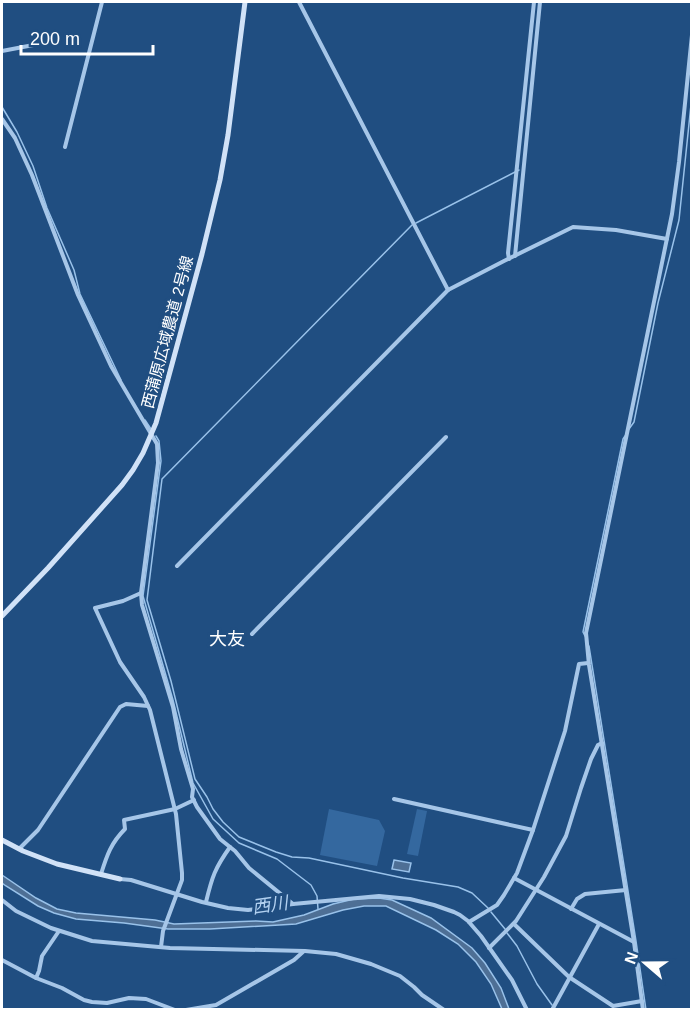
<svg xmlns="http://www.w3.org/2000/svg" width="693" height="1011" viewBox="0 0 693 1011" font-family="Helvetica,'Noto Sans JP',sans-serif">
	<style>
		.green { fill: #34689f }
		.water { fill: #4e6f95; stroke: #99c2ea; stroke-width: 1.5 }
		.lines { fill: none; stroke-linecap: round; stroke-linejoin: round }
		.stream { stroke: #99c2ea; stroke-width: 1.5 }
		.street { stroke: #a6c6e8; stroke-width: 4 }
		.secondary { stroke: #d1e2f7; stroke-width: 5 }
		.labels { text-anchor: middle; stroke-width: 6; stroke-linejoin: round; paint-order: stroke }
		.street-label { font-size: 16px; fill: #fff; stroke: #204e81 }
		.neighbourhood-label { font-size: 18px; fill: #fff; stroke: #204e81 }
		.water-label { font-size: 18px; font-style: italic; fill: #b1d0f0; stroke: #204e81 }
	</style>
	<rect width="100%" height="100%" fill="#204e81"/>
	<g class="green">
		<path d="M329,809L379,820L385,831L377,866L320,855Z"/>
		<path d="M417,809L427,811L418,856L407,854Z"/>
	</g>
	<g class="water">
		<path d="M394,860L411,863L409,872L392,869Z"/>
		<path d="M2,875L36,898L57,909L76,913L155,920L174,924L256,921L273,922L304,915L333,904L354,899L379,898L392,900L431,918L472,948L485,963L501,988L509,1009H502L491,984L476,962L458,944L436,930L386,906H364L343,910L296,924L210,929H168L124,923L76,919L54,913L38,906L6,886L2,883Z"/>
	</g>
	<g class="lines">
		<g class="stream">
			<path d="M2,107L17,132L33,166L47,208L74,270L80,294L121,380"/>
			<path d="M416,223L519,170"/>
			<path d="M412,225L162,479L147,600L171,681L195,779L207,797L213,809L223,822L239,837L276,852L292,857L309,858L403,878L458,887L472,893L488,908"/>
			<path d="M145,420L151,429"/>
			<path d="M629,429L634,422L658,303L679,220L692,95"/>
			<path d="M156,436L159,441L161,461L143,596L173,700L193,783L213,819L239,843L277,859L311,885L317,896L318,909"/>
			<path d="M585,636L583,632L623,439L625,436"/>
			<path d="M589,646L636,941L646,1010"/>
			<path d="M491,912L505,929"/>
			<path d="M507,933L517,946L537,984L552,1005"/>
		</g>
		<g class="street">
			<path d="M299,2L448,290"/>
			<path d="M2,51L44,43"/>
			<path d="M2,119L15,138L32,175L78,295L111,366L157,444L158,463L141,593L142,605L173,707L181,749L193,789L192,797L197,807L220,839L235,851L249,868L293,904"/>
			<path d="M65,147L102,2"/>
			<path d="M515,256L540,2"/>
			<path d="M509,259L508,253L534,2"/>
			<path d="M177,566L448,290L504,261L573,227L616,230L667,239"/>
			<path d="M141,593L123,601L95,608L120,662L144,697L150,710L176,814L182,873V880L163,931L161,947"/>
			<path d="M252,634L446,437"/>
			<path d="M394,799L533,830"/>
			<path d="M19,849L38,830L120,707L126,704L148,706"/>
			<path d="M101,874C107,855 111,843 125,829L124,820L175,809L194,800"/>
			<path d="M514,878L634,942"/>
			<path d="M120,879L131,880L202,902L228,908L248,910L293,904L379,896L410,899L434,905L454,912L460,915L468,921L481,936L512,980L527,1010"/>
			<path d="M2,900L16,911L51,928L92,941L170,948L305,951L336,954L371,964L400,976L414,987L422,995L444,1010"/>
			<path d="M206,902C212,877 215,868 230,847"/>
			<path d="M571,909L577,899L585,894L626,890"/>
			<path d="M469,922L497,905L504,895L517,873L533,830L565,731L579,664L588,663"/>
			<path d="M514,924L569,977L613,1006L642,1001"/>
			<path d="M489,948L516,921L544,877L566,836L581,788L591,759L598,745L602,743"/>
			<path d="M2,960L36,978L62,988L84,1000L92,1002L107,1003L129,998L146,999L175,1010"/>
			<path d="M36,978L39,971L42,956L59,931"/>
			<path d="M186,1010L216,1005L294,960L304,951"/>
			<path d="M552,1010L599,924"/>
			<path d="M643,1010L634,942L589,665L586,633L672,214L679,162L692,35"/>
		</g>
		<g class="secondary">
			<path d="M2,616L48,568L122,485L133,470L143,453L156,423L202,254L220,180L228,135L245,2"/>
			<path d="M2,840L23,851L57,864L120,879"/>
		</g>
	</g>
	<g class="labels">
		<g class="street-label">
			<text transform="translate(167 332) rotate(-75)" y="6">西蒲原広域農道 2号線</text>
		</g>
		<g class="neighbourhood-label">
			<text x="227" y="645">大友</text>
		</g>
		<g class="water-label">
			<text transform="translate(270 905) rotate(-8)" y="6">西川</text>
		</g>
	</g>
	<rect width="693" height="1011" fill="none" stroke="#ffffff" stroke-width="6"/>
	<g transform="translate(645 963) rotate(290)" stroke="#204e81" stroke-width="4.5" paint-order="stroke">
	<path d="M0-4.5L10 22L0 15L-10 22Z" fill="#ffffff"/>
	<text y="-9" font-size="16" font-weight="bold" text-anchor="middle" fill="#ffffff">N</text>
	</g>
	<path d="M21 45v9h132v-9" fill="none" stroke="#ffffff" stroke-width="3"/>
	<text x="30" y="45" font-size="18" fill="#ffffff" stroke="#204e81" stroke-width="4.5" paint-order="stroke">200 m</text>
</svg>
